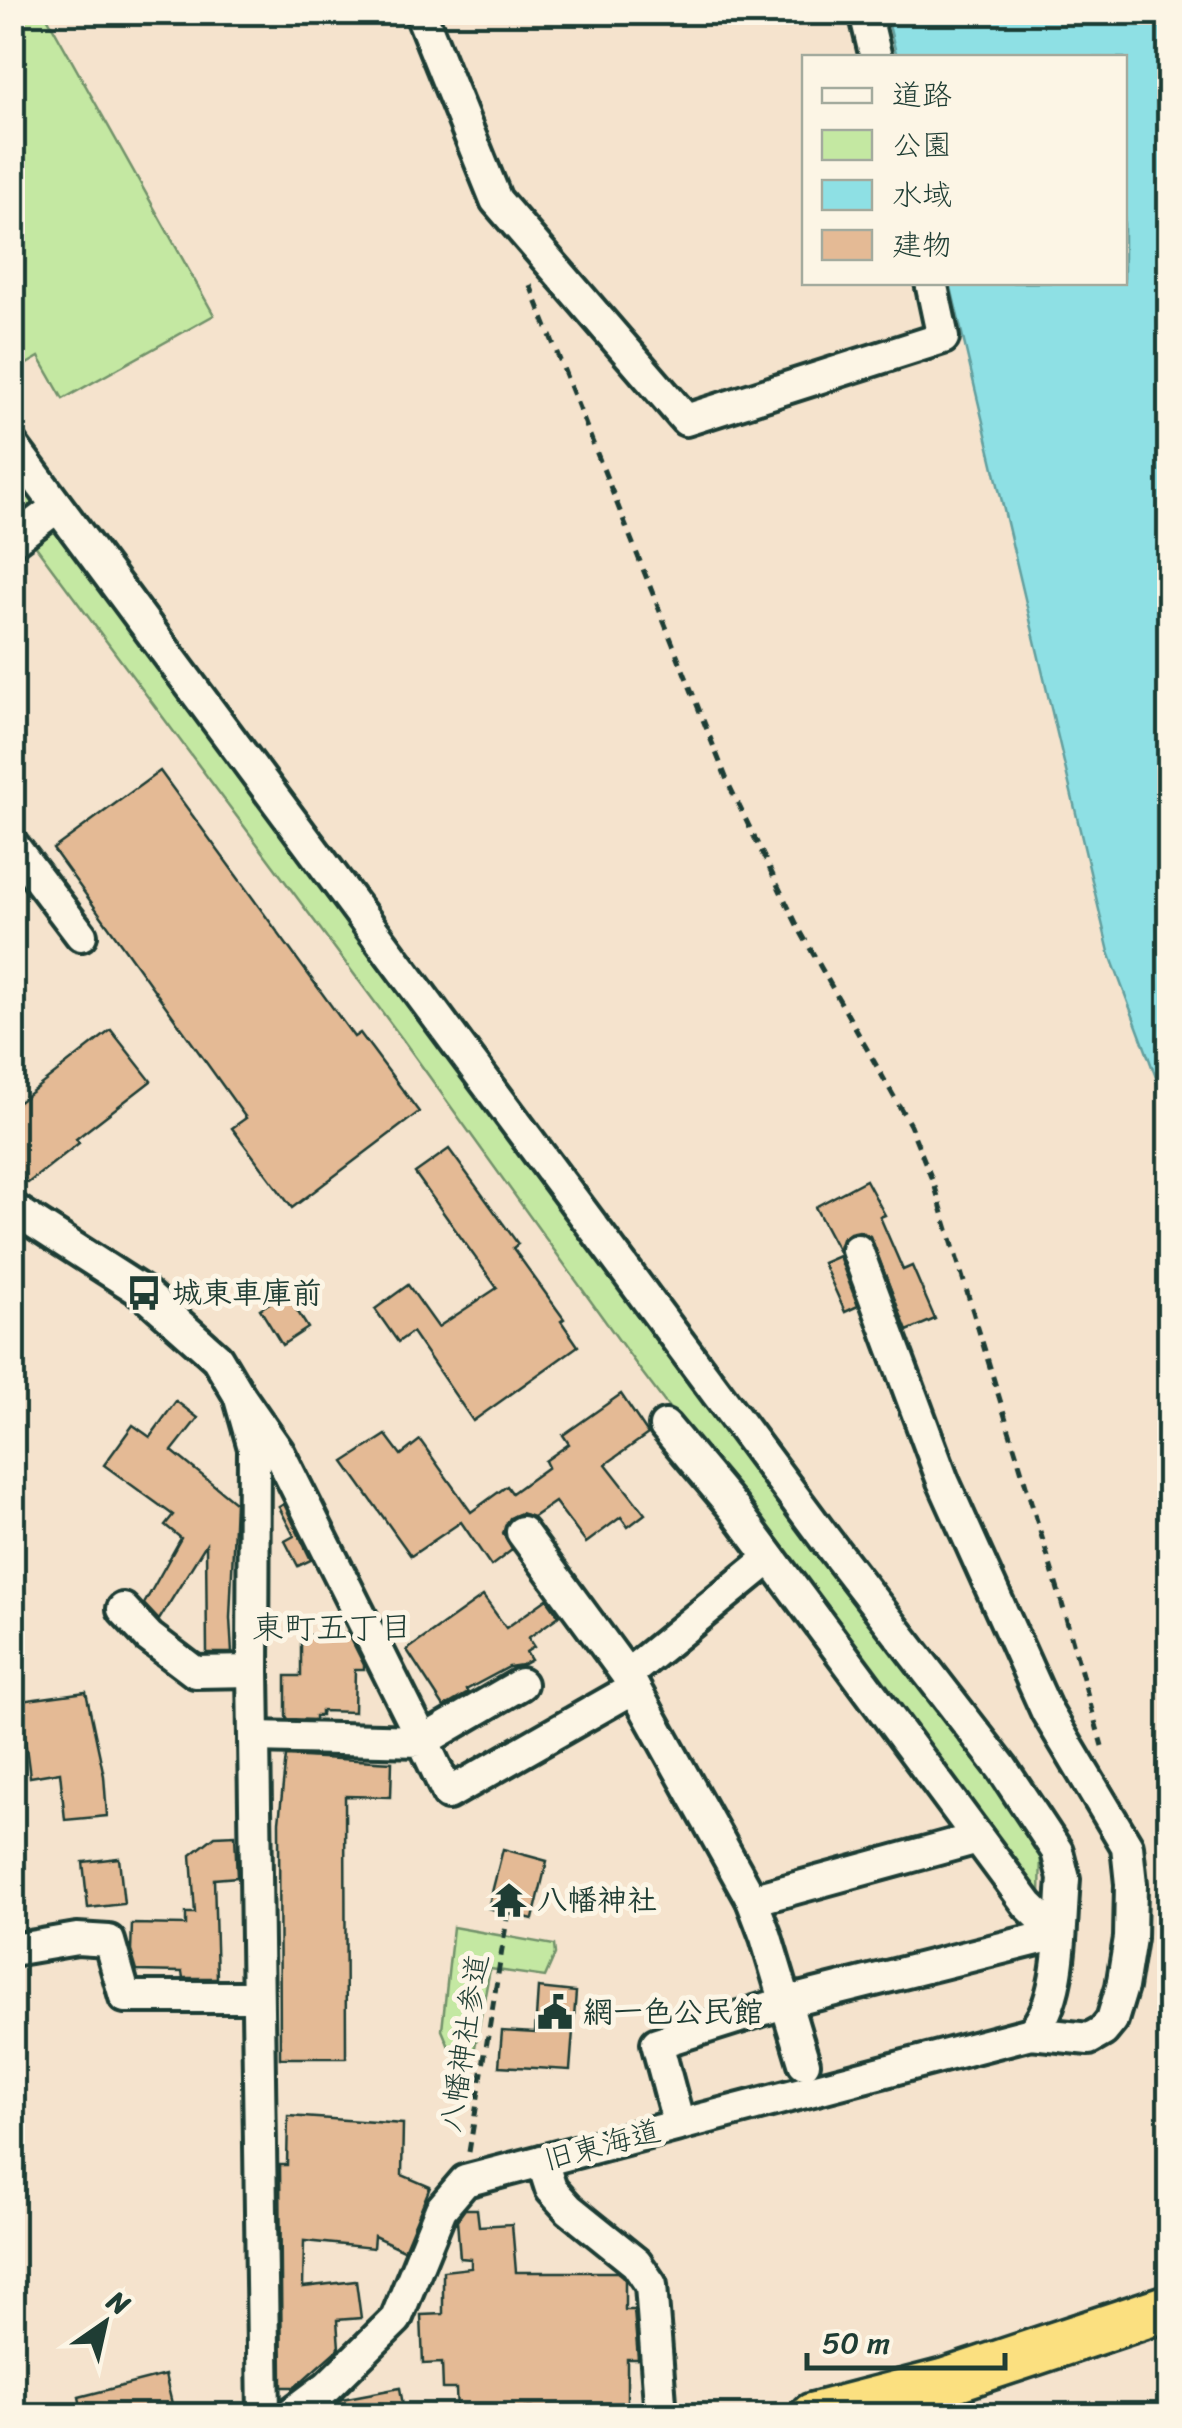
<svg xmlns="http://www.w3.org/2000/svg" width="1182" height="2428" viewBox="0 0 1182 2428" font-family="Sriracha,'Klee One',sans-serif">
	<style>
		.green { fill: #c4e8a2; stroke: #72926b; stroke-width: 2.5 }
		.water { fill: #8ee0e4; stroke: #629f9e; stroke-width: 2.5 }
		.building { fill: #e4ba95; stroke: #1f3d34; stroke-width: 2.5 }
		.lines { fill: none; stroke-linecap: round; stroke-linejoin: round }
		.minor-casing { stroke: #1f3d34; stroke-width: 38 }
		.highway-casing { stroke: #1f3d34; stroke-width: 52 }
		.path { stroke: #1f3d34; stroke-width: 5; stroke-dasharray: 10 8; stroke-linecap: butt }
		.minor { stroke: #fcf5e5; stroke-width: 30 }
		.highway { stroke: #fbe080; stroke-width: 45 }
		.labels { text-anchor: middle; stroke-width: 10; stroke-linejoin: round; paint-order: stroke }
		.poi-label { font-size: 30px; font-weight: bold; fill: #1f3d34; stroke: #fcf5e5; text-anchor: start }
		.street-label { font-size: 30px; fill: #1f3d34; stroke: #fcf5e5 }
		.neighbourhood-label { font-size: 32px; fill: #1f3d34; stroke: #fcf5e5 }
	</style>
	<rect width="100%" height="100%" fill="#f5e3cd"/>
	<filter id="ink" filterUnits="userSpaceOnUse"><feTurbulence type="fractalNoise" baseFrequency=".01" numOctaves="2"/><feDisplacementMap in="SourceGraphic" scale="20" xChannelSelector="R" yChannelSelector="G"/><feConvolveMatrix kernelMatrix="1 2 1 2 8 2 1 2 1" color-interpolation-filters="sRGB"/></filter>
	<g filter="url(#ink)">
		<g class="green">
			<path d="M13,12L45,13L214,315L63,399L39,357L20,368L13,354Z"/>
			<path d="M12,456L1041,1849L1040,1898L641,1371L403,1040L17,521L13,515Z"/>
			<path d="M453,1927L554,1945L555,1954L545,1977L490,1969L472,2063L452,2054L442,2030Z"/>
		</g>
		<path class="water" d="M886,13H1169V1112L1109,952L950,283L1124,282V58L897,57Z"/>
		<g class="building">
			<path d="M160,771L354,1037L360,1033L419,1112L292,1208L232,1128L246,1118L53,849Z"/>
			<path d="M111,1030L151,1081L76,1139L79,1143L28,1183L12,1171V1107Z"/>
			<path d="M449,1149L518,1244L513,1248L564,1319L561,1321L578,1346L473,1421L412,1332L398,1342L375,1309L408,1285L438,1327L497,1288L415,1173Z"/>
			<path d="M866,1180L885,1215L880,1217L903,1270L912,1266L935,1319L907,1331L870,1236L859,1231L850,1233L842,1239L839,1252L815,1207Z"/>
			<path d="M839,1256L858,1306L845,1312L823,1263Z"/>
			<path d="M286,1293L308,1328L282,1345L260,1309Z"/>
			<path d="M621,1394L648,1434L606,1464L645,1514L628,1527L621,1517L586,1543L555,1502L533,1517L521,1513L510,1518L503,1533L512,1550L491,1566L461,1522L411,1556L344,1462L386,1435L401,1455L420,1440L471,1512L507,1486L512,1493L548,1467L545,1461L569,1444L563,1435Z"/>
			<path d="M176,1401L198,1418L172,1451L235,1502L230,1618L232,1653H207L206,1544L159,1620L144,1604L181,1538L165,1525L173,1515L104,1465L133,1425L150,1437Z"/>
			<path d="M284,1504L311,1560L298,1566L285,1541L294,1536L279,1507Z"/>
			<path d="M483,1596L506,1628L547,1599L559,1616L528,1638L534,1647L526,1652L531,1660L522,1665L509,1667L466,1690L468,1693L444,1707L407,1650Z"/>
			<path d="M338,1633H348L364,1665V1669H355L354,1712L321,1711V1716H315V1720L288,1719L286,1716V1676H301V1636Z"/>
			<path d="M86,1692L104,1776L107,1816L65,1820L60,1772L30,1777L20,1701Z"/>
			<path d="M286,1756L392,1762L391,1797L345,1796L346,2058H280L279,1822Z"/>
			<path d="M235,1835L237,1877L214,1879L217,1978H183L182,1972L137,1971L131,1951L132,1924L186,1925V1913H195L191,1855L215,1836Z"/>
			<path d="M503,1849L547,1861L533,1919L488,1908Z"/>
			<path d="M119,1858L124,1904L88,1908L83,1862Z"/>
			<path d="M538,1988L576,1992L570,2070L499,2066L502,2031L535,2033Z"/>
			<path d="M288,2116L403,2124L402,2175L430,2187L404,2250L374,2236L373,2248L304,2241L303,2287L356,2281L361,2318L337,2320L339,2348L295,2387H282L280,2165H287Z"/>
			<path d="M465,2209H477L479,2226L512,2224L516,2272H617L622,2276L625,2280V2310H634L638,2359H627V2408H515V2416L457,2413L456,2389H443L442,2363L423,2364L421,2315L443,2314V2271L471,2268V2259L460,2258L457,2220Z"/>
			<path d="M165,2375L175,2416H83L79,2397Z"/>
			<path d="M400,2388L405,2416H320L342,2399Z"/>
		</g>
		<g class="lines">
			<defs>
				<g id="minor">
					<path d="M420,12L496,200L686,420L943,338L931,282"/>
					<path d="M865,12L876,58"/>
					<path d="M12,445L826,1540L1002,1768L1057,1851L1064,1879C1060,1922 1063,2003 1031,2033"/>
					<path d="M12,541L57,507"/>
					<path d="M12,844L81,935"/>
					<path d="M12,1208L144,1293L217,1358L239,1395L278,1451L423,1741L521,1684"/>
					<path d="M239,1395L254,1448L253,1671L264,2416"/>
					<path d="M665,1426L732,1506L1028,1905L1058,1934"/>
					<path d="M522,1532L627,1675L752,1900L766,1937L804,2063"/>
					<path d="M123,1609L149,1637L195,1672L253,1671"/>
					<path d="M627,1675L770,1558"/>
					<path d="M254,1737L423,1741L448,1794L634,1688"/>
					<path d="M752,1900L978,1838"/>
					<path d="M12,1950L77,1939L109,1941L125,1997H257"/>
					<path d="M679,2125L657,2043L787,2002L1058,1934"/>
					<path d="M542,2161L551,2189L569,2209L636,2263L651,2285L661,2416"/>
					<path d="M288,2416L328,2386L396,2319L441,2209L465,2181L1031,2033L1089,2039L1103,2031L1112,2020L1122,1987L1130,1938L1131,1884L1127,1846L1047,1712L943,1481L857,1250"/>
				</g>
				<path id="highway" d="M813,2416L944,2382L1170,2307"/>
			</defs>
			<use href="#minor" class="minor-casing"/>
			<use href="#highway" class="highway-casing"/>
			<g class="path">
				<path d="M530,285L729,785L798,927L910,1125L935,1187L1061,1600L1102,1746"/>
				<path d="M469,2152L508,1913"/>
			</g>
			<use href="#minor" class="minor"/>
			<use href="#highway" class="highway"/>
		</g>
	</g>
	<defs>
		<symbol id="bus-bare" viewBox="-9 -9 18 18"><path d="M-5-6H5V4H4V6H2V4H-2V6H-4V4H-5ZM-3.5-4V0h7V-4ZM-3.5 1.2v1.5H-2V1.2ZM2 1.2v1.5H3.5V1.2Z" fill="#1f3d34" stroke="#fcf5e5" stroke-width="2.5" paint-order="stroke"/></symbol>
		<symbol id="temple-bare" viewBox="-9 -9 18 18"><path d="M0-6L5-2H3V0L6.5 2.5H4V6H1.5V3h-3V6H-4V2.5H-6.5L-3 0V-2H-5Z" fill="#1f3d34" stroke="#fcf5e5" stroke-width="2.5" paint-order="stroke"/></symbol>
		<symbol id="civic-bare" viewBox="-9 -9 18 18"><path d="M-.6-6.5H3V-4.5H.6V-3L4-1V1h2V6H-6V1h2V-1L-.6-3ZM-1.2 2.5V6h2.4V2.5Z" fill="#1f3d34" stroke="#fcf5e5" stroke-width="2.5" paint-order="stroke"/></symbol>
	</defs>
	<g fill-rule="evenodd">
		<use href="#bus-bare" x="119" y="1268" width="50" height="50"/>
		<use href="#temple-bare" x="484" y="1875" width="50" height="50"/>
		<use href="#civic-bare" x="530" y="1987" width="50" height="50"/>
	</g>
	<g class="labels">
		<g class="poi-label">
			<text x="172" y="1303">城東車庫前</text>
			<text x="537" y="1910">八幡神社</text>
			<text x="583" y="2022">網一色公民館</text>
		</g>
		<g class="street-label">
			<text transform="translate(464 2043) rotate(-81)" y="10">八幡神社参道</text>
			<text transform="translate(602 2145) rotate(-15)" y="10">旧東海道</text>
		</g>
		<g class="neighbourhood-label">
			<text x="332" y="1638">東町五丁目</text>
		</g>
	</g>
	<rect width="1182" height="2428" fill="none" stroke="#fcf5e5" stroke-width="50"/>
	<rect x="25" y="25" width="1132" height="2378" fill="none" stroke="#1f3d34" stroke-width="4" filter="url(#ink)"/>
	<rect x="802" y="55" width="325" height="230" fill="#fcf5e5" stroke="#a4ab9e" stroke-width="2.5"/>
	<rect x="822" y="88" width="50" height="15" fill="#fcf5e5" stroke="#a4ab9e" stroke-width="2.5"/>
	<text x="892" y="105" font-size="30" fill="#1f3d34">道路</text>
	<rect x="822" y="130" width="50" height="30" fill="#c4e8a2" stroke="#a4ab9e" stroke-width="2.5"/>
	<text x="892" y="155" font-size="30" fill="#1f3d34">公園</text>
	<rect x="822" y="180" width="50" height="30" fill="#8ee0e4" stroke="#a4ab9e" stroke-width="2.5"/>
	<text x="892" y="205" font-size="30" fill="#1f3d34">水域</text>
	<rect x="822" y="230" width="50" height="30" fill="#e4ba95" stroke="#a4ab9e" stroke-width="2.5"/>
	<text x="892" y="255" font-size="30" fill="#1f3d34">建物</text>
	<g transform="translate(105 2323) rotate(34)" stroke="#fcf5e5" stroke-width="8" paint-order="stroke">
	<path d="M0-8L18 38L0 25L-18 38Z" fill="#1f3d34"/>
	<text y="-15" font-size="28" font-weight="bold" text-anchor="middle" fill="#1f3d34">N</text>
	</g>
	<path d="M807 2353v15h198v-15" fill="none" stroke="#1f3d34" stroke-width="5"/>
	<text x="822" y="2353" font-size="30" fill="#1f3d34" stroke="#fcf5e5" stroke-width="8" paint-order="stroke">50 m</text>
</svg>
